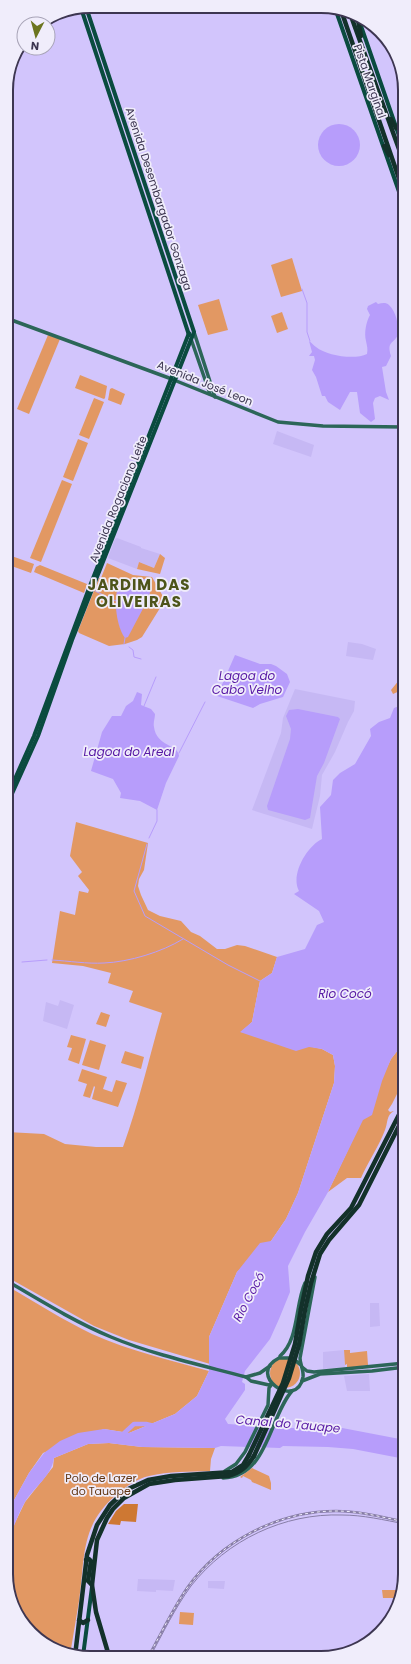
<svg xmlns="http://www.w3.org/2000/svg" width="411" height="1664" viewBox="0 0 411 1664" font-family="Poppins,sans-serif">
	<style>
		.built { fill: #c6b8f4 }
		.green { fill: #e29863 }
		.forest { fill: #ce7833 }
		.water { fill: #b79dfb }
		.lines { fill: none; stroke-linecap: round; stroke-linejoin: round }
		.stream { stroke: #b79dfb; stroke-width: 1 }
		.canal { stroke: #b79dfb; stroke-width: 2.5 }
		.river { stroke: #b79dfb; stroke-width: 4.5 }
		.secondary { stroke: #2c6658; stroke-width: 3.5 }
		.primary { stroke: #0a4b3f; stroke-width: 4 }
		.highway { stroke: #13312a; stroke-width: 4.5 }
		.tram { stroke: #887ea7; stroke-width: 1 }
		.rail-casing { stroke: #887ea7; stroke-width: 2.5 }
		.rail { stroke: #f0edfb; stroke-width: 1; stroke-dasharray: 3; stroke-linecap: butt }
		.highway-bridge { stroke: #13312a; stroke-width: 4.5 }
		.labels { text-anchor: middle; stroke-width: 3.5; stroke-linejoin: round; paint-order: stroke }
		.street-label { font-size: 11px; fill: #3d3651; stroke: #f0edfb }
		.park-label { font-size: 11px; fill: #613511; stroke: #f0edfb }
		.water-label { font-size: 12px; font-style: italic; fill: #5718a4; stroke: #f0edfb }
		.district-label { font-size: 15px; font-weight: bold; letter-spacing: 1px; fill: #4d541a; stroke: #f0edfb }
		.rim { fill: none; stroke: #3d3651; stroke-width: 2 }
	</style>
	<rect width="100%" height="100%" fill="#d2c5fc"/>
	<g class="built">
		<path d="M277,431L314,445L311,457L273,444Z"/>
		<path d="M117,538L141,547V548L160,554L154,568L139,562L137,569L108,558L115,539Z"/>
		<path d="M348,642L362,644L376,649L373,660L346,656Z"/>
		<path d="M295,689L355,701L354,711L348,722L335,752L322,775L320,796L312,829L252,810L281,733L283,718Z"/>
		<path d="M60,1000L74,1005L67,1029L43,1021L46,1002L58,1006Z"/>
		<path d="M370,1303H379L380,1326L370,1327Z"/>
		<path d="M344,1350L345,1367L323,1369V1352Z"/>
		<path d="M369,1374L370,1391H347L344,1376Z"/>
		<path d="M138,1579L175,1580L173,1591L156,1590V1592L137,1591Z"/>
		<path d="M208,1581H225L224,1589L208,1588Z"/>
	</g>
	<g class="green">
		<path d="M292,258L302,291L281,297L271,265Z"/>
		<path d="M219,299L228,330L208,335L198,305Z"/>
		<path d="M282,312L288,329L277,333L271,316Z"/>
		<path d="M48,335L60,339L29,414L17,409Z"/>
		<path d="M80,375L107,386L105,398L104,399L75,388Z"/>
		<path d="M112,388L125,394L121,405L108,400L110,389Z"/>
		<path d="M94,398L104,402L89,439L79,435Z"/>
		<path d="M78,439L88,443L73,481L63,477Z"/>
		<path d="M62,480L72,484L41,562L30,558Z"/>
		<path d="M6,554L34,564L31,573L6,564Z"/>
		<path d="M160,554L165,558L160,574L137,569L139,562L154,568Z"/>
		<path d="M107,563L133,575L152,577L165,600L142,637L137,640L125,644L109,646L79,633L78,631L99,578H101Z"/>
		<path d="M40,565L87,584L84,593L34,572L36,567Z"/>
		<path d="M404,674V689L393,694L391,690Z"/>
		<path d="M76,822L148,843L144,870L139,879L138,886L141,895L148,910L160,916L181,921L191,932L200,936L217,949H225L237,945L245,946L277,957L272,973L260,981L252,1022L241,1032L322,1049L333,1055L335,1066L334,1083L298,1193L286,1219L271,1241L237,1272L209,1337L210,1364L129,1340L94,1326L7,1277V1132L44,1134L65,1144L96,1147H123C139,1103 149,1058 162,1013L129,1002L133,991L108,983L111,973L83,966L52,963L60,911L75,915L79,891L88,893L89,890L78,876L82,872L70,856Z"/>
		<path d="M101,1012L110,1015L106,1027L96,1024Z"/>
		<path d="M71,1035L86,1039L79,1064L68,1060L72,1048L67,1047Z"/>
		<path d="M90,1040L106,1045L99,1070L82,1065Z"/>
		<path d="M405,1041V1078L392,1104L388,1110L390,1112L394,1111C386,1115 388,1123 385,1130C379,1146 368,1162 361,1178H347L328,1192L391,1059Z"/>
		<path d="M125,1051L144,1057L141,1069L121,1063Z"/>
		<path d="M82,1069L107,1077L103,1089L112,1092L116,1080L127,1083L118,1107L92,1099L95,1087L94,1086L90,1098L83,1096L87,1084L78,1081Z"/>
		<path d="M7,1286C35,1302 63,1320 92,1334C130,1351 170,1360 209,1371L197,1396L175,1414L129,1433L104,1429L43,1453L29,1473L13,1502L7,1517Z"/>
		<path d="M344,1350H350V1353L367,1351L368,1365L347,1368V1364L345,1365Z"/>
		<circle cx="285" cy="1373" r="15"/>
		<path d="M109,1443L142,1447L215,1448L211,1459L210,1471C190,1472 169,1471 149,1476C136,1479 125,1487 115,1496C80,1526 85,1559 79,1601C76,1619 73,1637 70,1655L30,1633L7,1585V1546L14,1525L25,1502L53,1467L54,1458L88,1444Z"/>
		<path d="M252,1468L269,1476L271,1483V1490L252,1482L251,1480L243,1476L242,1478L240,1477Z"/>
		<path d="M382,1590H396L397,1598H383Z"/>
		<path d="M180,1612L194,1613L193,1625L179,1624Z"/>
	</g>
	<path class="forest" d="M124,1504H138L136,1522L121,1521L120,1525L108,1524L116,1511Z"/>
	<g class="water">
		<circle cx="339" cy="145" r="21"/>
		<path d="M376,302L378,304C382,303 386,302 389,305C396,311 399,326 398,334C395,344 386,340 391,356L386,366L382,367L386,392L389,400L380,396L375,398L373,403L375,419L371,422L360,413L357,392H350L340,410L328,402L325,396H322L316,377L312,370L315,360L314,356H309L312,352L309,341C312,343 313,345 316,347C327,356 355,360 367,354C368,349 367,346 366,341C364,333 366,322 370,315L367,309L368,306Z"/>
		<path d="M145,579L149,583L150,593L147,601L128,637L125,638C117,628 113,600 118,588L137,580Z"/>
		<path d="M235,655L260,664H271L276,666L287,674L290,682L283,697L260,704L253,708L217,696Z"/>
		<path d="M137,692L142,694L141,705L151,709L155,714C155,718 153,723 154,727C156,746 179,745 179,756L166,783L157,810L140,801L120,798L121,793L113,779L91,771L102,732L112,716H121L126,706L133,701Z"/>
		<path d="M404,704L405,1041L391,1059L382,1081L372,1115L363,1120L328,1192L305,1232L288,1266L290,1292L279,1319L270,1339L245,1371L242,1382L245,1384V1390L225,1419L228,1424L292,1428L337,1427L405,1440V1459L353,1449L328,1447L283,1446L280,1448L221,1446L215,1448L142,1447L109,1443L88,1444L54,1458C51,1477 35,1486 25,1502C17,1516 12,1531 7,1546V1517L13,1502L29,1473L44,1453L60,1441L78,1433L104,1429L129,1433L175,1414L197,1396L209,1371V1337L237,1272L260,1243L271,1241L286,1219L298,1193L334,1083L335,1066L333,1055L322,1049L309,1047L296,1051L240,1032L252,1022L260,981L272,973L277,957L305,949L317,925L324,922L319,911L294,894L299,891C290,875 307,846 322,839L320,807L331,795L333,780L340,773L355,764L371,736L370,729L379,722L390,718L394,708Z"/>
		<path d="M298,709L338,717L340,719L324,763L317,776L310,818L305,820L268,810L267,806L290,739L291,729L286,716L289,710Z"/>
	</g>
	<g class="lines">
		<g class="stream">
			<path d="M302,289L307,303V332L310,341"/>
			<path d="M95,591L116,601"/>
			<path d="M124,644L125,638"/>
			<path d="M129,647L133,650L134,657L141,659"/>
			<path d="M144,706L156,677"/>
			<path d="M179,753L205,702"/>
			<path d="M149,838L157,821V810"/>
			<path d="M147,844L134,891L145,916L228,965L260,981"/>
			<path d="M52,960C69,961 87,964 104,963C129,962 162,952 183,939"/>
			<path d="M22,962L47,960"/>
		</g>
		<path class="canal" d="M369,30H376"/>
		<path class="river" d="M121,1436L134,1424H146L154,1426"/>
		<g class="secondary">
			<path d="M6,318L169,378L278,422L323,426L404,427"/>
			<path d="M194,332L215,397"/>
			<path d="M191,339L210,394"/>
			<path d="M7,1281C41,1301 75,1322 111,1337C154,1355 201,1365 246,1377L251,1381L269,1385L271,1384"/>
			<path d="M280,1356C299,1340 295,1305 305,1283"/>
			<path d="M301,1365L292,1358H279C245,1375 297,1411 303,1377C304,1370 300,1365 300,1358L315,1277"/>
			<path d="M302,1367L307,1371L314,1372L405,1363"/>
			<path d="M246,1377L260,1373L270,1366"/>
			<path d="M302,1381L320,1374L372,1371L405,1367"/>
			<path d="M225,1471L236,1464L245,1452L268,1405L269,1388L272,1384"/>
			<path d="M223,1478C268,1477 269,1417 292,1391"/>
		</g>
		<g class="primary">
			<path d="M81,8L189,335"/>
			<path d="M335,8L404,206"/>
			<path d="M361,26L404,150"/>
			<path d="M6,799L34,736L88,591L189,333"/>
			<path d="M6,807L38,736L72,640L194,332L86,7"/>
			<path d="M83,1656L92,1587"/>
		</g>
		<g class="highway">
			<path d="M341,10L404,193"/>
			<path d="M351,16L404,163"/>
			<path d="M358,20L361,36"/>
			<path d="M391,119L396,128"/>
			<path d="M384,146L389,155"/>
			<path d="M301,1309L308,1276L316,1252L327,1234L351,1208L405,1103"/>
			<path d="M305,1310L311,1283L320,1254L329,1240L359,1205L405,1114"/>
			<path d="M86,1560L89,1559L91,1561L88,1581L92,1585"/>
			<path d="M79,1620L83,1623L88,1620"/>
			<path d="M75,1656L87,1555L97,1525L110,1505L126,1490L148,1480L171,1476L232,1472L243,1465L249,1455"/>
			<path d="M109,1656L96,1612L92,1585L97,1540L107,1518L113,1509L124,1498L149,1484L175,1480L228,1476C240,1473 247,1467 254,1456"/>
		</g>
		<path class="tram" d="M150,1657C163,1633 175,1608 191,1586C227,1540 284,1513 342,1515C363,1515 384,1520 405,1524"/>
		<defs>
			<path id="rail" d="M148,1657C161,1634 172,1610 187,1588C220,1541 279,1511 336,1511C359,1511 382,1517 405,1522"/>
		</defs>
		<use href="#rail" class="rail-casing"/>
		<use href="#rail" class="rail"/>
		<g class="highway-bridge">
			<path d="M249,1455L283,1383L295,1344L301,1309"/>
			<path d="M254,1456L289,1378L299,1345L305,1310"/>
		</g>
	</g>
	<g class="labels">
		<g class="street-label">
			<text transform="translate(370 81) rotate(71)" y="4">Pista Marginal</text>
			<text transform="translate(159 199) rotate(72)" y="4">Avenida Desembargador Gonzaga</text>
			<text transform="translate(205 383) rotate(22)" y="4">Avenida José Leon</text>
			<text transform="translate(118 499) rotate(-68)" y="4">Avenida Rogaciano Leite</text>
		</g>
		<g class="park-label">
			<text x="101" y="1482">Polo de Lazer<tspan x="101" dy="13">do Tauape</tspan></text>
		</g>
		<g class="water-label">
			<text x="247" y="680">Lagoa do<tspan x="247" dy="14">Cabo Velho</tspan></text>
			<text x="129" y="756">Lagoa do Areal</text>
			<text x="345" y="998">Rio Cocó</text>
			<text transform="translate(249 1297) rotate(-62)" y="4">Rio Cocó</text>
			<text transform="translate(288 1424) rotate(5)" y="4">Canal do Tauape</text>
		</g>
		<g class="district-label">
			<text x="139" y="590">JARDIM DAS<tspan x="139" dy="17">OLIVEIRAS</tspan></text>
		</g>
	</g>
	<path d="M0 0H411V1664H0ZM90 13H321A77 77 0 0 1 398 90V1574A77 77 0 0 1 321 1651H90A77 77 0 0 1 13 1574V90A77 77 0 0 1 90 13Z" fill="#f0edfb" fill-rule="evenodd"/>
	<path class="rim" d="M90 13H321A77 77 0 0 1 398 90V1574A77 77 0 0 1 321 1651H90A77 77 0 0 1 13 1574V90A77 77 0 0 1 90 13Z"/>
	<g transform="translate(36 36) rotate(186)"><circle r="19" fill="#f0edfb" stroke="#a8a4b7"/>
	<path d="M0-3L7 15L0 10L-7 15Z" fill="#6c751f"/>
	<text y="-6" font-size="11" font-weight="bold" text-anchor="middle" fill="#3d3651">N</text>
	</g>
</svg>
